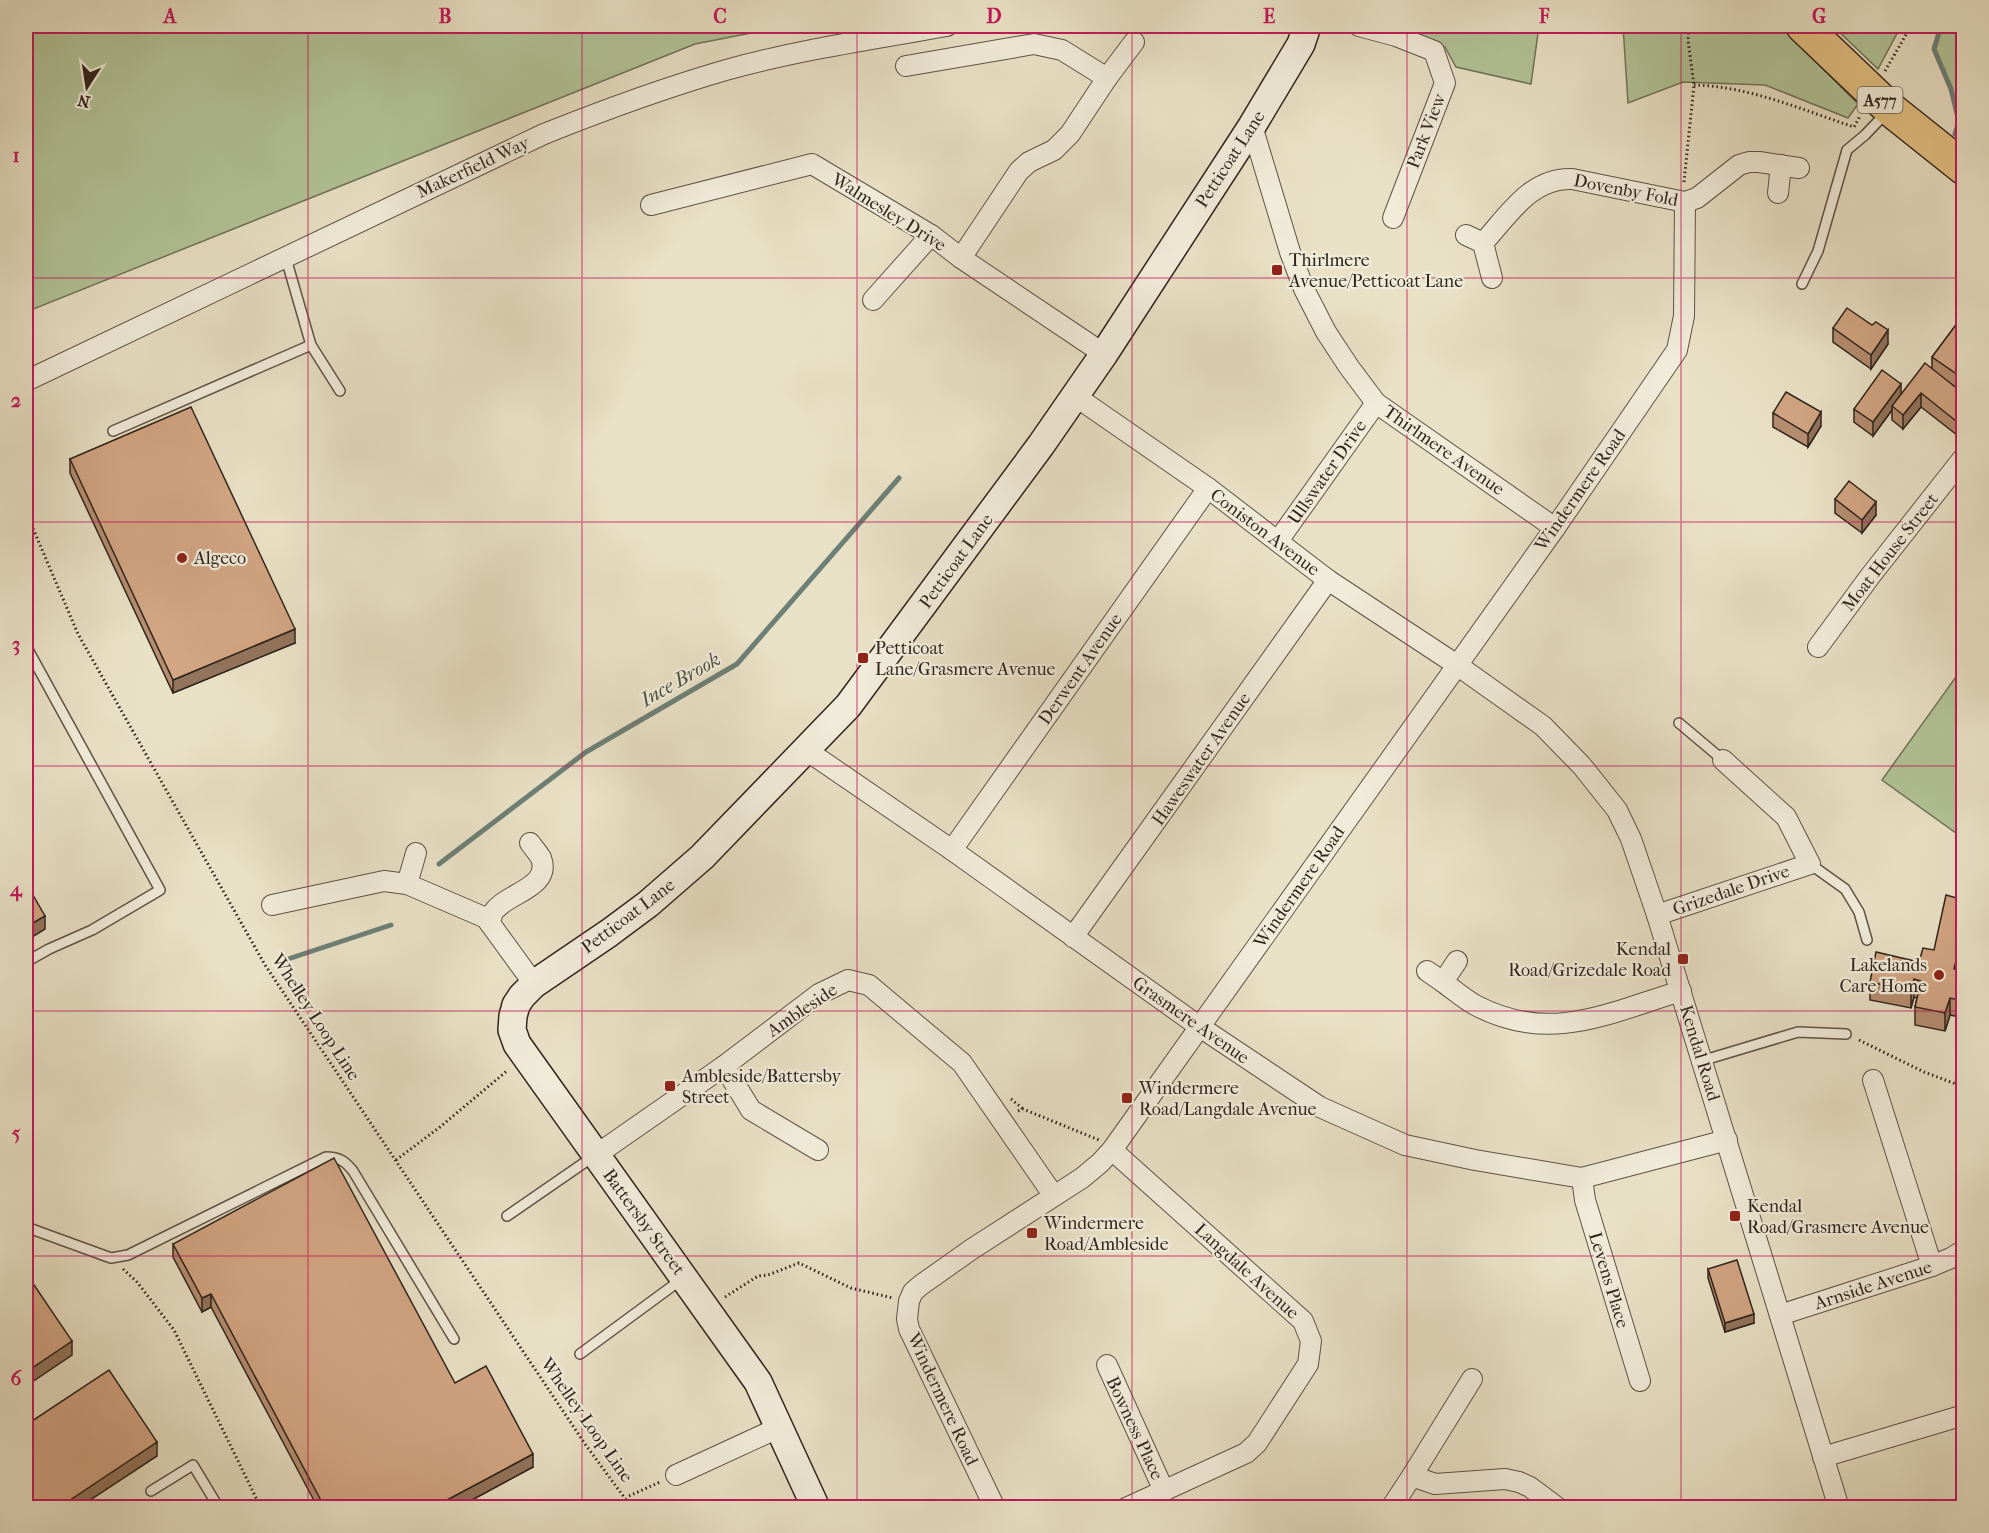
<svg xmlns="http://www.w3.org/2000/svg" width="1989" height="1533" viewBox="0 0 1989 1533" font-family="'IM FELL French Canon',serif">
	<style>
		.green { fill: #b2c498; stroke: #70745a; stroke-width: 1.5 }
		.lines { fill: none; stroke-linecap: round; stroke-linejoin: round }
		.stream { stroke: #6d8077; stroke-width: 5 }
		.lane-casing { stroke: #5e5346; stroke-width: 12 }
		.street-casing { stroke: #5e5346; stroke-width: 22 }
		.secondary-casing { stroke: #2f241c; stroke-width: 30 }
		.highway-casing { stroke: #2f241c; stroke-width: 36 }
		.path { stroke: #2f241c; stroke-width: 3; stroke-dasharray: 1.5 3; stroke-linecap: butt }
		.lane { stroke: #f1ecda; stroke-width: 9 }
		.street { stroke: #f1ecda; stroke-width: 20 }
		.secondary { stroke: #f1ecda; stroke-width: 27 }
		.highway { stroke: #e4c083; stroke-width: 33 }
		.wall { fill: #b58e71; stroke: #2f241c; stroke-width: 1.5 }
		.shaded-wall { fill: #93745c; stroke: #2f241c; stroke-width: 1.5 }
		.building { fill: #d2a583; stroke: #2f241c; stroke-width: 1.5 }
		.grid { fill: none; stroke: #c2185b; stroke-width: 1.5; stroke-opacity: 0.55 }
		.poi-dot { fill: #8f2418; stroke: #f1ecda; stroke-width: 2 }
		.labels { text-anchor: middle; stroke-width: 4.5; stroke-linejoin: round; paint-order: stroke }
		.shield { fill: #f1ecda; stroke: #696055; stroke-width: 1.5 }
		.shield-label { font-size: 16px; font-weight: bold; fill: #2f241c }
		.street-label { font-size: 18px; fill: #2f241c; stroke: #f1ecda }
		.poi-label { font-size: 18px; fill: #2f241c; stroke: #f1ecda; text-anchor: start }
		.water-label { font-size: 20px; font-style: italic; fill: #4e5249; stroke: #f1ecda }
		.neatline { fill: none; stroke: #c2185b; stroke-width: 2 }
		.grid-label { font-size: 20px; text-anchor: middle; font-weight: bold; fill: #c2185b }
	</style>
	<rect width="100%" height="100%" fill="#e9e1c6"/>
	<filter id="stains"><feTurbulence type="fractalNoise" baseFrequency=".00333" numOctaves="4"/><feColorMatrix values="0 0 0 0 .2 0 0 0 0 .09 0 0 0 0 .02 0 0 0 .5 -.17"/></filter>
	<radialGradient id="worn" r=".72"><stop offset=".6" stop-color="#630" stop-opacity="0"/><stop offset="1" stop-color="#630" stop-opacity=".3"/></radialGradient>
	<g class="green">
		<path d="M26,26H787L695,44L26,312Z"/>
		<path d="M1385,26H1539L1531,84L1456,67L1445,47L1400,30Z"/>
		<path d="M1623,26H1780L1858,104L1848,118L1765,85L1683,82L1628,103Z"/>
		<path d="M1833,26H1901L1878,69Z"/>
		<path d="M1941,26H1963L1964,118L1959,122L1951,89L1934,49Z"/>
		<path d="M1963,667V838L1882,780Z"/>
	</g>
	<g class="lines">
		<g class="stream">
			<path d="M1941,26L1934,49L1951,89L1959,122L1955,134"/>
			<path d="M439,864L586,752L737,664L899,478"/>
			<path d="M285,960L391,925"/>
		</g>
		<defs>
			<g id="lane">
				<path d="M285,255L311,345L340,391"/>
				<path d="M1802,284L1818,251L1847,150L1865,135L1886,113"/>
				<path d="M113,431L311,345"/>
				<path d="M26,646L160,890L92,930L49,949L26,962"/>
				<path d="M1679,723L1723,760"/>
				<path d="M1810,864L1845,889L1859,912L1867,940"/>
				<path d="M1701,1061L1798,1032L1846,1034"/>
				<path d="M507,1216L594,1156"/>
				<path d="M26,1227L111,1258L128,1255L326,1157C339,1157 345,1161 353,1171L454,1339"/>
				<path d="M580,1354L682,1279"/>
				<path d="M151,1491L193,1465L219,1508"/>
			</g>
			<g id="street">
				<path d="M1359,26L1396,36L1434,51L1445,83L1393,218"/>
				<path d="M906,66L1034,44L1062,50L1107,78"/>
				<path d="M1252,126L1290,252L1304,289L1326,332L1349,367L1376,403L1555,528"/>
				<path d="M1778,193L1781,165"/>
				<path d="M651,205L812,164L931,235L961,258L1104,354"/>
				<path d="M1466,235L1483,243L1492,278"/>
				<path d="M1483,243C1508,216 1531,177 1572,179L1685,202L1697,198L1739,165L1749,162H1759L1799,168"/>
				<path d="M961,258L1019,171L1029,162L1054,150L1070,134L1107,78L1134,42"/>
				<path d="M873,300L931,235"/>
				<path d="M26,381L544,134C604,110 664,88 726,70C798,50 873,39 947,26"/>
				<path d="M1075,396L1208,488L1328,580L1457,665L1543,726L1582,766L1617,810L1631,839L1657,915L1839,1508"/>
				<path d="M1278,541L1376,403"/>
				<path d="M1818,647L1871,575L1964,457"/>
				<path d="M806,750L952,850L1200,1027L1320,1107L1405,1145L1475,1160L1582,1178L1727,1140"/>
				<path d="M952,850L1208,488"/>
				<path d="M407,884L416,853"/>
				<path d="M272,905L384,881L407,884L486,918L534,984"/>
				<path d="M1657,915L1810,864L1786,817L1723,760"/>
				<path d="M490,923C491,919 492,913 495,910C508,893 552,887 541,858C538,853 533,847 530,843"/>
				<path d="M1073,937L1328,580"/>
				<path d="M1427,971L1443,982L1457,961"/>
				<path d="M1443,982C1454,990 1465,1000 1477,1006C1551,1044 1608,1013 1681,991"/>
				<path d="M724,1066L751,1110L818,1150"/>
				<path d="M1873,1080L1932,1266"/>
				<path d="M1112,1150L1303,1321L1311,1341L1308,1364L1257,1443L1246,1453L1126,1508"/>
				<path d="M596,1155L724,1066L819,994L848,980L869,985L962,1063L1054,1196"/>
				<path d="M1582,1178L1585,1200L1640,1381"/>
				<path d="M1780,1315L1932,1266L1951,1258L1964,1250"/>
				<path d="M1107,1365L1164,1491"/>
				<path d="M1823,1457L1964,1415"/>
				<path d="M676,1475L778,1428"/>
				<path d="M1412,1476L1472,1379"/>
				<path d="M995,1508L909,1329L907,1319L909,1301L913,1292L921,1285L972,1249L1082,1178L1100,1163L1112,1150L1555,528L1677,350L1684,316L1685,202"/>
				<path d="M1391,1508L1412,1476L1435,1484L1505,1479L1519,1482L1530,1487L1558,1508"/>
			</g>
			<path id="secondary" d="M816,1508L758,1382L517,1044L512,1030L513,1016L516,1005L522,996L534,984L609,933L648,904L702,857L848,706L1041,445L1104,354L1252,126L1301,44L1307,26"/>
			<path id="highway" d="M1803,26L1890,109L1964,168"/>
		</defs>
		<use href="#lane" class="lane-casing"/>
		<use href="#street" class="street-casing"/>
		<use href="#secondary" class="secondary-casing"/>
		<use href="#highway" class="highway-casing"/>
		<g class="path">
			<path d="M1885,71L1911,26"/>
			<path d="M1694,85C1748,86 1803,110 1854,127L1860,116"/>
			<path d="M1684,182L1694,85L1688,40L1689,26"/>
			<path d="M26,512L78,634L265,965L585,1444L632,1508"/>
			<path d="M1859,1040L1924,1072L1964,1087"/>
			<path d="M1011,1099L1023,1109"/>
			<path d="M1018,1111L1023,1109L1099,1140"/>
			<path d="M396,1160L440,1127L508,1070"/>
			<path d="M123,1269L137,1282L174,1330L261,1508"/>
			<path d="M725,1297L758,1276L768,1275L799,1263L851,1288L893,1298"/>
			<path d="M629,1496L660,1482"/>
		</g>
		<use href="#lane" class="lane"/>
		<use href="#street" class="street"/>
		<use href="#secondary" class="secondary"/>
		<use href="#highway" class="highway"/>
	</g>
	<g class="wall">
		<path d="M1964,314V393L1947,381L1964,394L1961,438L1921,407L1903,429L1892,420V410L1873,436L1854,422V409L1901,395L1932,369V357Z"/>
		<path d="M1872,325L1888,344L1871,369L1833,342V328Z"/>
		<path d="M1773,413L1821,426L1808,447L1773,427Z"/>
		<path d="M70,459L295,643L173,693L70,473Z"/>
		<path d="M1835,499L1876,515L1862,533L1835,513Z"/>
		<path d="M1919,962L1964,971V1018L1950,1015L1945,1031L1915,1025V1007L1917,998L1914,997L1911,1008L1870,1000V982Z"/>
		<path d="M173,1244L455,1383L533,1467L457,1508H318L211,1307L202,1312L173,1257Z"/>
		<path d="M1708,1269L1754,1323L1725,1332L1708,1278Z"/>
	</g>
	<g class="shaded-wall">
		<path d="M1888,330V344L1871,369V355Z"/>
		<path d="M1901,384V397L1892,406V410L1873,436V422Z"/>
		<path d="M1921,393V407L1903,429V415Z"/>
		<path d="M1821,412V426L1808,447V434Z"/>
		<path d="M1964,422V436L1961,438V425Z"/>
		<path d="M1876,502V515L1862,533V520Z"/>
		<path d="M295,629V643L173,693V680Z"/>
		<path d="M45,916V929L26,941V927Z"/>
		<path d="M1964,928V946L1954,987V969Z"/>
		<path d="M1914,979V997L1911,1008V991Z"/>
		<path d="M1950,998V1015L1945,1031V1013Z"/>
		<path d="M211,1294V1307L202,1312V1298Z"/>
		<path d="M1754,1314V1323L1725,1332V1323Z"/>
		<path d="M72,1341V1355L26,1386V1372Z"/>
		<path d="M157,1442V1456L78,1508H58Z"/>
		<path d="M533,1454V1467L457,1508H432Z"/>
	</g>
	<g class="building">
		<path d="M1847,308L1872,325L1876,322L1888,330L1871,355L1833,328Z"/>
		<path d="M1964,314V379L1932,357Z"/>
		<path d="M1925,363L1964,394V422L1961,425L1921,393L1903,415L1892,406Z"/>
		<path d="M1882,370L1901,384L1873,422L1854,409Z"/>
		<path d="M1786,392L1821,412L1808,434L1773,413Z"/>
		<path d="M191,407L295,629L173,680L70,459Z"/>
		<path d="M1849,481L1876,502L1862,520L1835,499Z"/>
		<path d="M26,883L45,916L26,927Z"/>
		<path d="M1946,895L1964,900V928L1954,969L1964,971V1001L1950,998L1945,1013L1915,1007L1921,981L1914,979L1911,991L1870,982L1876,952L1919,962L1923,948L1934,950Z"/>
		<path d="M334,1158L455,1383L486,1366L533,1454L432,1508H325L211,1294L202,1298L173,1244Z"/>
		<path d="M1737,1260L1754,1314L1725,1323L1708,1269Z"/>
		<path d="M30,1279L72,1341L26,1372V1282Z"/>
		<path d="M109,1370L157,1442L58,1508H26V1425Z"/>
	</g>
	<path class="grid" d="M308,26V1508M582,26V1508M857,26V1508M1132,26V1508M1407,26V1508M1681,26V1508M26,278H1964M26,522H1964M26,766H1964M26,1011H1964M26,1256H1964"/>
	<g class="poi-dot">
		<rect x="1271" y="264" width="12" height="12" rx="3"/>
		<circle cx="182" cy="558" r="6"/>
		<rect x="857" y="652" width="12" height="12" rx="3"/>
		<rect x="1677" y="953" width="12" height="12" rx="3"/>
		<circle cx="1939" cy="975" r="6"/>
		<rect x="664" y="1080" width="12" height="12" rx="3"/>
		<rect x="1121" y="1092" width="12" height="12" rx="3"/>
		<rect x="1729" y="1210" width="12" height="12" rx="3"/>
		<rect x="1026" y="1227" width="12" height="12" rx="3"/>
	</g>
	<g class="labels">
		<rect class="shield" x="1857.5" y="87" width="45" height="26" rx="4.5"/>
		<g class="shield-label">
			<text x="1880" y="106">A577</text>
		</g>
		<g class="street-label">
			<text transform="translate(1426 131) rotate(-69)" y="6">Park View</text>
			<text transform="translate(1230 159) rotate(-57)" y="6">Petticoat Lane</text>
			<text transform="translate(473 167) rotate(-25)" y="6">Makerfield Way</text>
			<text transform="translate(1626 190) rotate(11)" y="6">Dovenby Fold</text>
			<text transform="translate(889 212) rotate(32)" y="6">Walmesley Drive</text>
			<text transform="translate(1444 450) rotate(35)" y="6">Thirlmere Avenue</text>
			<text transform="translate(1327 472) rotate(-55)" y="6">Ullswater Drive</text>
			<text transform="translate(1580 490) rotate(-55)" y="6">Windermere Road</text>
			<text transform="translate(1265 532) rotate(37)" y="6">Coniston Avenue</text>
			<text transform="translate(1890 552) rotate(-52)" y="6">Moat House Street</text>
			<text transform="translate(956 561) rotate(-54)" y="6">Petticoat Lane</text>
			<text transform="translate(1080 669) rotate(-55)" y="6">Derwent Avenue</text>
			<text transform="translate(1201 759) rotate(-55)" y="6">Haweswater Avenue</text>
			<text transform="translate(1299 887) rotate(-55)" y="6">Windermere Road</text>
			<text transform="translate(1731 890) rotate(-19)" y="6">Grizedale Drive</text>
			<text transform="translate(628 916) rotate(-37)" y="6">Petticoat Lane</text>
			<text transform="translate(802 1010) rotate(-34)" y="6">Ambleside</text>
			<text transform="translate(316 1017) rotate(57)" y="6">Whelley Loop Line</text>
			<text transform="translate(1191 1020) rotate(35)" y="6">Grasmere Avenue</text>
			<text transform="translate(1700 1053) rotate(73)" y="6">Kendal Road</text>
			<text transform="translate(644 1222) rotate(54)" y="6">Battersby Street</text>
			<text transform="translate(1247 1271) rotate(42)" y="6">Langdale Avenue</text>
			<text transform="translate(1609 1280) rotate(73)" y="6">Levens Place</text>
			<text transform="translate(1873 1285) rotate(-18)" y="6">Arnside Avenue</text>
			<text transform="translate(943 1399) rotate(65)" y="6">Windermere Road</text>
			<text transform="translate(587 1420) rotate(55)" y="6">Whelley Loop Line</text>
			<text transform="translate(1135 1428) rotate(65)" y="6">Bowness Place</text>
		</g>
		<g class="poi-label">
			<text x="1289" y="266">Thirlmere<tspan x="1289" dy="21">Avenue/Petticoat Lane</tspan></text>
			<text x="194" y="564">Algeco</text>
			<text x="875" y="654">Petticoat<tspan x="875" dy="21">Lane/Grasmere Avenue</tspan></text>
			<text x="1671" y="955" text-anchor="end">Kendal<tspan x="1671" dy="21">Road/Grizedale Road</tspan></text>
			<text x="1927" y="971" text-anchor="end">Lakelands<tspan x="1927" dy="21">Care Home</tspan></text>
			<text x="682" y="1082">Ambleside/Battersby<tspan x="682" dy="21">Street</tspan></text>
			<text x="1139" y="1094">Windermere<tspan x="1139" dy="21">Road/Langdale Avenue</tspan></text>
			<text x="1747" y="1212">Kendal<tspan x="1747" dy="21">Road/Grasmere Avenue</tspan></text>
			<text x="1044" y="1229">Windermere<tspan x="1044" dy="21">Road/Ambleside</tspan></text>
		</g>
		<g class="water-label">
			<text transform="translate(680 679) rotate(-30)" y="7">Ince Brook</text>
		</g>
	</g>
	<rect width="1989" height="1533" fill="none" stroke="#e9e1c6" stroke-width="66"/>
	<g transform="translate(87 87) rotate(192)" stroke="#f1ecda" stroke-width="4.5" paint-order="stroke">
	<path d="M0-4.5L10 22L0 15L-10 22Z" fill="#2f241c"/>
	<text y="-9" font-size="16" font-weight="bold" text-anchor="middle" fill="#2f241c">N</text>
	</g>
	<rect x="33" y="33" width="1923" height="1467" class="neatline"/>
	<g class="grid-label">
		<text x="170" y="23">A</text>
		<text x="445" y="23">B</text>
		<text x="720" y="23">C</text>
		<text x="994" y="23">D</text>
		<text x="1269" y="23">E</text>
		<text x="1544" y="23">F</text>
		<text x="1819" y="23">G</text>
		<text x="16" y="162">1</text>
		<text x="16" y="407">2</text>
		<text x="16" y="651">3</text>
		<text x="16" y="896">4</text>
		<text x="16" y="1140">5</text>
		<text x="16" y="1385">6</text>
	</g>
	<rect width="100%" height="100%" filter="url(#stains)"/>
	<rect width="100%" height="100%" fill="url(#worn)"/>
</svg>
